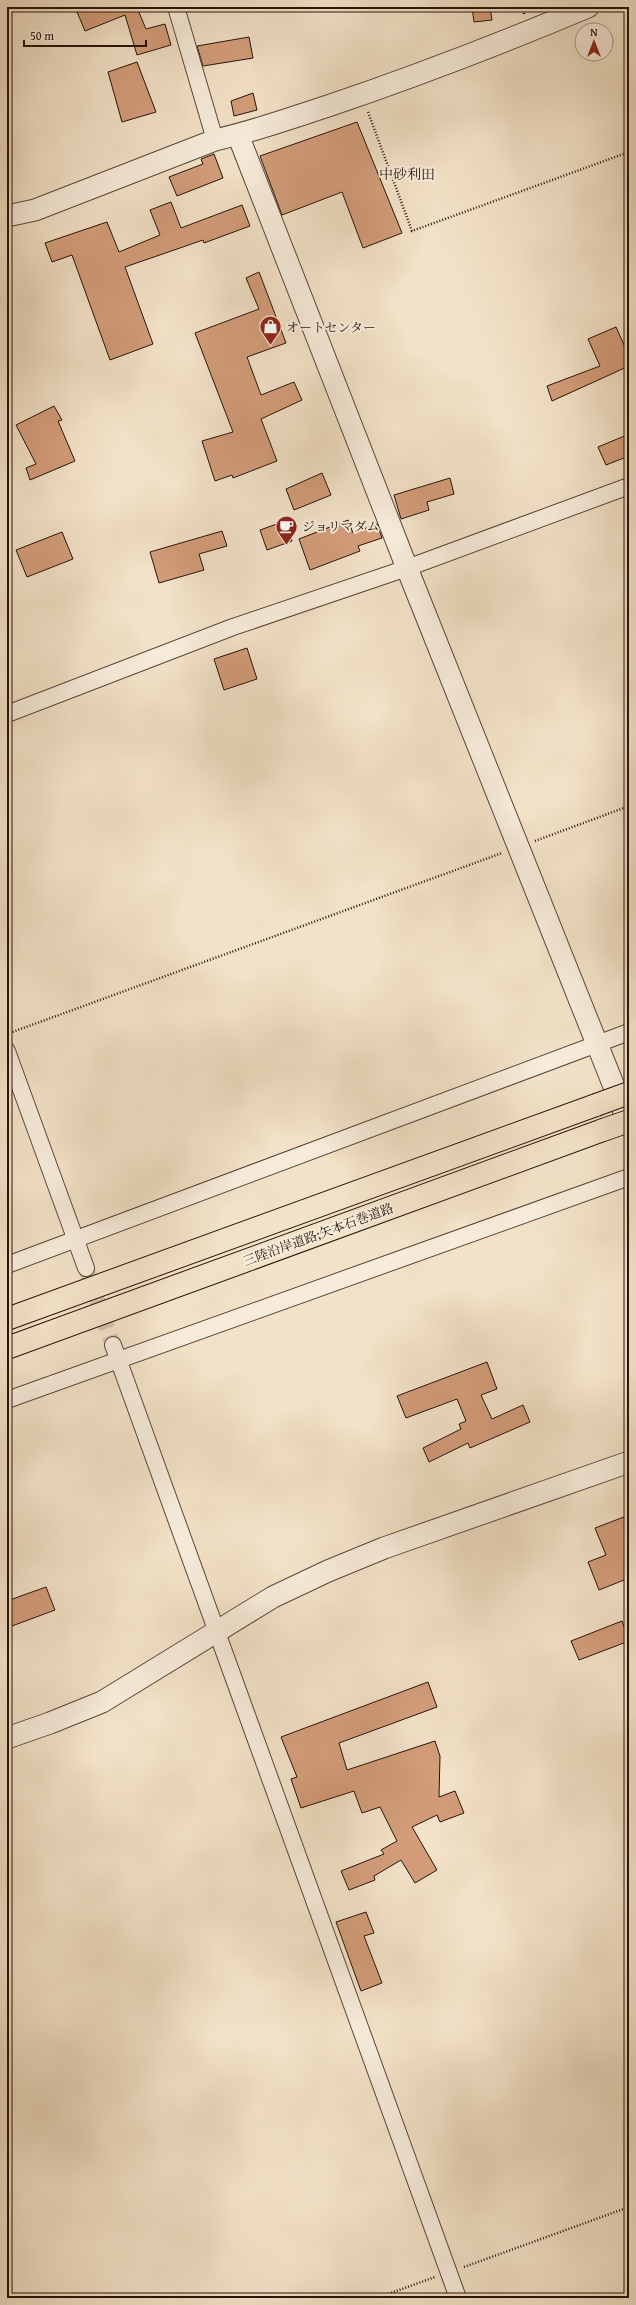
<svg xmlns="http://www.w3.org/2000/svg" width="636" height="2305" viewBox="0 0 636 2305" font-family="'Gentium Book Plus','Noto Serif JP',serif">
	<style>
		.building { fill: #d39d7a; stroke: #271209 }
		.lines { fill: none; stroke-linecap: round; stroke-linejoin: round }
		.minor-tunnel { stroke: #d4c3ab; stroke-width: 16; stroke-dasharray: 16 8; stroke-linecap: butt }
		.minor-casing { stroke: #5a4639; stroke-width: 18 }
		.tertiary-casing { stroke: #5a4639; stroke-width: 23 }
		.motorway-casing { stroke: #271209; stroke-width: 24 }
		.path { stroke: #271209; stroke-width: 2.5; stroke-dasharray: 1 2; stroke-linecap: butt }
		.minor { stroke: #f7ecdb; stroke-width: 16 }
		.tertiary { stroke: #f7ecdb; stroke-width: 21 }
		.motorway { stroke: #f3e2c8; stroke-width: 22 }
		.motorway-bridge-casing { stroke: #271209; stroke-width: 24; stroke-linecap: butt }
		.motorway-bridge { stroke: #f3e2c8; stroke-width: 22 }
		.labels { text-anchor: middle; stroke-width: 4; stroke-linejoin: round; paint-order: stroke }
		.poi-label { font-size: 13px; fill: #271209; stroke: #f7ecdb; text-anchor: start }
		.street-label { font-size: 13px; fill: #271209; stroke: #f7ecdb }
		.neighbourhood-label { font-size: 14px; fill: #271209; stroke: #f7ecdb }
	</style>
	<rect width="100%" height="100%" fill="#f3e2c8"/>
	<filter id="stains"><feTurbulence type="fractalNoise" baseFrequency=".005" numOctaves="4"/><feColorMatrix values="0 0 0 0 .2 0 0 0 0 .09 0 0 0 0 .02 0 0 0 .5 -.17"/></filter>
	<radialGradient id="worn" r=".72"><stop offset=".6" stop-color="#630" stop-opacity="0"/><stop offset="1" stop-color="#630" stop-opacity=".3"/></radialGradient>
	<g class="building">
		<path d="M75,7H143L138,10L146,29L165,24L171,45L137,55L125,15L85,31Z"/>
		<path d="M472,7H490L492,20L474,22Z"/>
		<path d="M249,37L253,58L203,66L197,46Z"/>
		<path d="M137,62L156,112L122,122L108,72Z"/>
		<path d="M253,93L257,110L234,116L231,101Z"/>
		<path d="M357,122L402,233L363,248L342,192L282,215L260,156Z"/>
		<path d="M214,154L223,178L177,196L169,177L203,164L201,159Z"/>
		<path d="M171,202L181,228L242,205L250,226L204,243L203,240L125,267L153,344L110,360L72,255L52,262L45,243L107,222L119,252L160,235L150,210Z"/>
		<path d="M259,272L286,343L247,357L261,395L294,382L302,400L261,419L277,461L233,478L232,475L215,481L202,441L233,432L195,333L259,309L246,278Z"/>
		<path d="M616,327L629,356V366L552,401L547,386L600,366L588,339Z"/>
		<path d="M54,406L62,420L58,421L75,461L30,480L26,468L36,464L16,425Z"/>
		<path d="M629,434V456L606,465L598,447Z"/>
		<path d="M322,473L331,495L294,510L286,489Z"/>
		<path d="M450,478L454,494L427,502L429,510L401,519L394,495Z"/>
		<path d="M348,520L353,533L377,524L382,538L358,546L360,551L310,570L299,539Z"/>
		<path d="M285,521L292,541L267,550L260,530Z"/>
		<path d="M222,531L227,546L199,554L204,570L159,583L150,552Z"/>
		<path d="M62,532L73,559L27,577L16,550Z"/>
		<path d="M247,648L257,679L224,690L214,659Z"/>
		<path d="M487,1362L497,1389L481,1395L492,1419L523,1405L530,1422L470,1448L468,1443L429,1462L423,1448L461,1429L459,1424L466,1421L457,1399L406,1418L397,1396Z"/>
		<path d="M629,1515V1578L599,1590L588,1562L606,1555L595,1528Z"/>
		<path d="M46,1587L55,1610L12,1626L7,1613V1601Z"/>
		<path d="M622,1621L629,1641L579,1660L571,1641Z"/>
		<path d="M428,1682L437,1707L339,1743L347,1770L435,1741L440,1756L439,1797L455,1791L464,1813L440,1822L437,1815L412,1827L437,1870L415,1883L401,1860L374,1876L375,1880L349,1890L341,1871L384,1854L381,1850L397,1841L380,1807L362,1813L354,1791L301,1808L291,1779L297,1777L281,1737Z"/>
		<path d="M366,1912L374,1933L364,1936L382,1983L361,1991L336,1922Z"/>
	</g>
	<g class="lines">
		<path class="minor-tunnel" d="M86,1268L113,1345"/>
		<defs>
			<g id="minor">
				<path d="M176,7L215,140"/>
				<path d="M7,714L233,627L407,568L629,486"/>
				<path d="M7,1051L86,1268"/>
				<path d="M7,1265L629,1032"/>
				<path d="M113,1345L458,2298"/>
				<path d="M7,1400L629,1177"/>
			</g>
			<g id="tertiary">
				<path d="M238,135L407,568L629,1124"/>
				<path d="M7,216L35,210L215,140C252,132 288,119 325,107C414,77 502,43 588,7"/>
				<path d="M7,1738L50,1723L102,1702L273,1597L328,1571L384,1548L629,1462"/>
			</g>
			<g id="motorway">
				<path d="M7,1319L596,1105"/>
				<path d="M7,1348L603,1130"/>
			</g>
		</defs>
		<use href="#minor" class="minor-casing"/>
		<use href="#tertiary" class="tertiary-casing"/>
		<use href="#motorway" class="motorway-casing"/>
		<g class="path">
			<path d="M524,7V14"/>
			<path d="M368,112L412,231L629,152"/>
			<path d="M535,841L629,806"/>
			<path d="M7,1034L502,853"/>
			<path d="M464,2267L629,2207"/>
			<path d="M377,2298L435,2277"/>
		</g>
		<use href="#minor" class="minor"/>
		<use href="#tertiary" class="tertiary"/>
		<use href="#motorway" class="motorway"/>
		<defs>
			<g id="motorway-bridge">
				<path d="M596,1105L629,1093"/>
				<path d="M603,1130L629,1121"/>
			</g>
		</defs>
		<use href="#motorway-bridge" class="motorway-bridge-casing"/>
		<use href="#motorway-bridge" class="motorway-bridge"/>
	</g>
	<defs>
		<symbol id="shop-pin" viewBox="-11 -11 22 30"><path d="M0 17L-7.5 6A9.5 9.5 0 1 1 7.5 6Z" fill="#8f2418" stroke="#f7ecdb"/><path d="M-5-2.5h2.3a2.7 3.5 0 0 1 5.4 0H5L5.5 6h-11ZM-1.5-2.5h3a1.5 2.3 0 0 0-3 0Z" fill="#fff"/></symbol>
		<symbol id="cafe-pin" viewBox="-11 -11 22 30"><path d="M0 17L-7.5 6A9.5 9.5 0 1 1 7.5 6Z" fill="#8f2418" stroke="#f7ecdb"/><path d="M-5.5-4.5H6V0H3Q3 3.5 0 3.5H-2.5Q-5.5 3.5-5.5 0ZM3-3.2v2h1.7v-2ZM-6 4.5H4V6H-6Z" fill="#fff"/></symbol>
	</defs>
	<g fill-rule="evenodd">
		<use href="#shop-pin" x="258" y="314" width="25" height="34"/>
		<use href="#cafe-pin" x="274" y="514" width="25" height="34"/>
	</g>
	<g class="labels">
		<g class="poi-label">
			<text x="286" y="332">オートセンター</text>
			<text x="302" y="531">ジョリマダム</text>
		</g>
		<g class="street-label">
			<text transform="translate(318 1234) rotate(-20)" y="5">三陸沿岸道路;矢本石巻道路</text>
		</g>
		<g class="neighbourhood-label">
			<text x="407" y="179">中砂利田</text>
		</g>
	</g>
	<rect width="636" height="2305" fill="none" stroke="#f3e2c8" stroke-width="24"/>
	<rect x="8" y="8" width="620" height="2289" fill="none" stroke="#271209" stroke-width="2"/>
	<rect x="12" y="12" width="612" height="2281" fill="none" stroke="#271209"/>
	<g transform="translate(594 42)"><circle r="19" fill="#f7ecdb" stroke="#a49587"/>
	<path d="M0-3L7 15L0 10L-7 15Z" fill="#8f2418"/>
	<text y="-6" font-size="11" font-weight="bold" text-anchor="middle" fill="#271209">N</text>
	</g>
	<path d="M24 40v6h122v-6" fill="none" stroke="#271209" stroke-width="2"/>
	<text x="30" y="40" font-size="12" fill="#271209" stroke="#f7ecdb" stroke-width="3" paint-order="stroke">50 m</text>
	<rect width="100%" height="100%" filter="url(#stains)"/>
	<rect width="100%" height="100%" fill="url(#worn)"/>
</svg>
